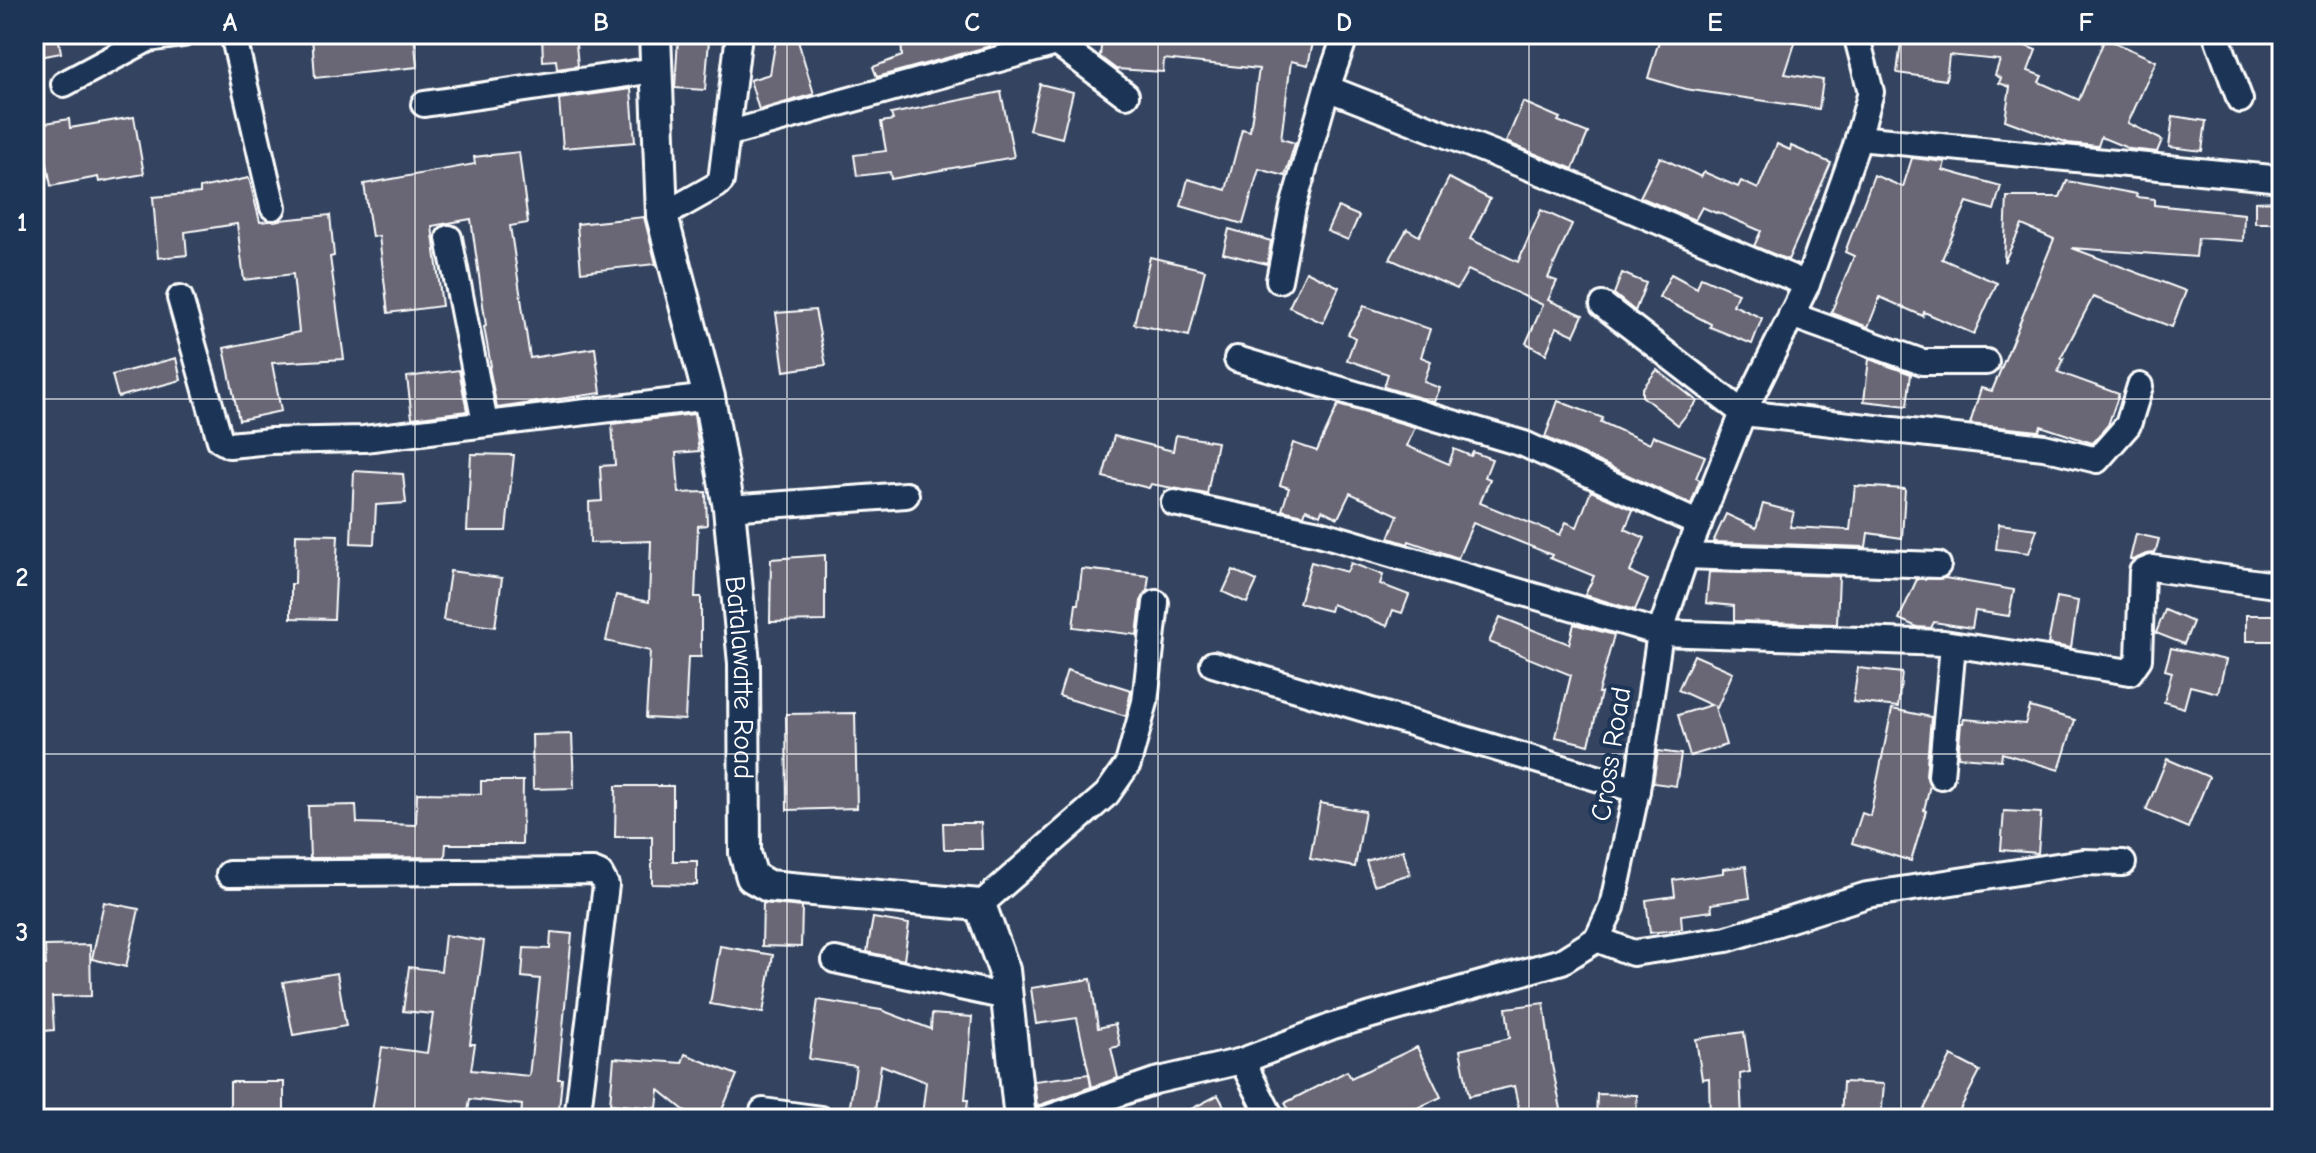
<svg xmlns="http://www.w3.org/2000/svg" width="2316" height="1153" viewBox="0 0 2316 1153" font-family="'Comic Neue',sans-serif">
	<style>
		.building { fill: #696674; stroke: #fff; stroke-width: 2 }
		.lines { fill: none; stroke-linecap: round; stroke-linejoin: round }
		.minor-casing { stroke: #fff; stroke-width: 30 }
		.tertiary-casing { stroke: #fff; stroke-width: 36 }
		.minor { stroke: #1d3557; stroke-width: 24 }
		.tertiary { stroke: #1d3557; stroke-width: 30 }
		.grid { fill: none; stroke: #fff; stroke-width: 2; stroke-opacity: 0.55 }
		.labels { text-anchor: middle; stroke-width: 8; stroke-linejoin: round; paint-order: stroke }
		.street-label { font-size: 28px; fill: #fff; stroke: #1d3557 }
		.neatline { fill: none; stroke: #fff; stroke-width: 3 }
		.grid-label { font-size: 26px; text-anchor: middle; font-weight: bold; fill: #fff }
	</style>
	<rect width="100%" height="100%" fill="#344460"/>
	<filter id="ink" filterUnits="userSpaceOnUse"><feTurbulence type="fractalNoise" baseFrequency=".0125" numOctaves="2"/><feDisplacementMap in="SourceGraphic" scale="16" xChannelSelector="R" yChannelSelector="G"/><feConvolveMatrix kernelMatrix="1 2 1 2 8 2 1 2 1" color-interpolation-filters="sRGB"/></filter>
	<g filter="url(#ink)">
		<g class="building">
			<path d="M34,34H58L61,53L34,58Z"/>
			<path d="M331,34H414L417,67L315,78L312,36Z"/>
			<path d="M542,34H575L578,66L557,69L556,60L543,61Z"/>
			<path d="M777,34H796L814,94L759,110L750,80L770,74Z"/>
			<path d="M901,34H943V43L966,34H986L990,46L877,77L873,67L902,56Z"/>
			<path d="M1203,34H1315L1308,65L1291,61L1281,139L1295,143L1285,176L1259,169L1243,224L1181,206L1188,179L1226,190L1242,129L1250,131L1259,69L1164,59L1163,72L1116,69L1100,57L1102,36L1202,43Z"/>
			<path d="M1661,34H1798L1785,74L1823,80L1819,109L1685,89L1648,78Z"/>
			<path d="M1902,34H2021L2018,43L2036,50L2028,71L2042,76L2039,82L2079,100L2105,38L2156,61L2128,123L2162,140L2157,152L2130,149L2101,137L2098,146L2068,143L2005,120L2010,87L1999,83L2001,78L1995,75L2000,60L1949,55L1946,80L1897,73Z"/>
			<path d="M678,38L709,40L705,90L675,88Z"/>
			<path d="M1040,84L1073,92L1062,138L1029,130Z"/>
			<path d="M631,89L635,142L563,148L559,99Z"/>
			<path d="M1001,92L1014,157L891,179L890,172L857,176L854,155L886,151L881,122L893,120L891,114Z"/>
			<path d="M1523,102L1560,118L1558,121L1588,133L1573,169L1506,142Z"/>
			<path d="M2173,116L2206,121L2202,151L2169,147Z"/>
			<path d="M134,117L144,174L99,182L98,177L51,186L40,124L69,119L70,128Z"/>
			<path d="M1777,144L1790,150L1791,146L1831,163L1788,260L1754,246L1761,231L1717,212L1716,213L1702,207L1695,220L1640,197L1660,157L1701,177L1704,172L1738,187L1741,181L1758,189Z"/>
			<path d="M519,152L528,223L510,226L530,358L595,348L601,393L497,408L489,367L491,366L484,327L486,326L471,219L432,226L442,306L388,313L379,236L372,237L364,184L475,164L474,157Z"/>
			<path d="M1912,158L1945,162L1943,170L2001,186L1994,210L1967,202L1942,259L1997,283L1974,334L1924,312L1923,316L1880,297L1868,327L1831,313L1854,256L1845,252L1874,175L1903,187Z"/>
			<path d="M249,178L260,222L330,215L334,256L330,257L344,359L272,363L281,411L239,420L224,348L299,332L293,274L244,280L237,224L185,232L187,255L158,258L153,197L200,193V188Z"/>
			<path d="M1449,178L1490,199L1470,239L1518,262L1541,210L1572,224L1548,278L1557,281L1548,300L1583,315L1574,335L1557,327L1546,354L1526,343L1543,305L1468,270L1457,289L1390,259L1407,229L1419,236Z"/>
			<path d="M2067,181L2137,194L2136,197L2154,199V205L2244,214L2243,241L2198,238L2196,257L2072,248L2186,291L2172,327L2093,297L2061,358L2064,359L2058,372L2119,394L2108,425L2092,443L2041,426L2039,431L1970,424L1981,388L1992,391L2054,239L2022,225L2004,262L2007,197H2060Z"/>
			<path d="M2278,201V223H2255V202Z"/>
			<path d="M1338,207L1359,216L1348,240L1327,231Z"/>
			<path d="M644,217L656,264L581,272L577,224Z"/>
			<path d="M1229,229L1271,241L1267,264L1223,253Z"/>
			<path d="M1150,257L1205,270L1189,336L1134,324Z"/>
			<path d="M1306,271L1339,287L1323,323L1289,307Z"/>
			<path d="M1622,273L1646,283L1635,311L1614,294Z"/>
			<path d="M1671,274L1697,288L1701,277L1738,293L1733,305L1762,318L1752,344L1710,327L1711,324L1659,297Z"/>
			<path d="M1364,306L1430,329L1421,357L1431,361L1424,382L1440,388L1434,402L1384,387L1388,374L1347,360L1355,338L1348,334Z"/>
			<path d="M815,310L826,365L784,371L776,313Z"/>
			<path d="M176,358L181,380L118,397L112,375Z"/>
			<path d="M1869,359L1911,374L1907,406L1864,401Z"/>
			<path d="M459,370L467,411L412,418L407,377Z"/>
			<path d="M1657,370L1697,401L1678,425L1642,396V389Z"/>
			<path d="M1558,401L1603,418L1601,422L1650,444L1653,436L1705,456L1696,478L1700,480L1691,504L1545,437Z"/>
			<path d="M1338,405L1415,427L1407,446L1449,464L1454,449L1471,456L1473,452L1492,459L1485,477L1490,479L1480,503L1560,535L1566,522L1577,527L1591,491L1633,510L1625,529L1645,538L1630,572L1648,580L1635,610L1585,595L1594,576L1550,558L1552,555L1473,523L1458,558L1409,541L1408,544L1389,538L1398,515L1350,493L1338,518L1322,510L1320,515L1306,509L1304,515L1282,510L1289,488L1280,485L1293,443L1317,451Z"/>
			<path d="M694,414L699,451L676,453L679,493L706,492L707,525L698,526L695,597H701V657H688L685,720L646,718L650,651L606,641L616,595L649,602L651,541L590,543L589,502L602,501L600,466L615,465L612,424Z"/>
			<path d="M1176,435L1217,442L1207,494L1151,484L1149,488L1103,477L1114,436L1173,451Z"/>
			<path d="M471,454L514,455L506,531H467Z"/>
			<path d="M354,471L403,474L406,503L376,505L374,544L351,543Z"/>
			<path d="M1855,486L1905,489L1902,538L1868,533L1866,547L1713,542L1726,514L1756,528L1763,504L1794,512L1790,527L1850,530Z"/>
			<path d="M1999,524L2037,529L2029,553L1996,549Z"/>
			<path d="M296,534L338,535L334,619L291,618V584H295Z"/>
			<path d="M2136,534L2159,539L2155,553L2146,554L2133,560L2130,559Z"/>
			<path d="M825,555V621L770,622L771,559Z"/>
			<path d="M1311,562L1347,572L1351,563L1383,575L1380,584L1409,595L1402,613L1393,610L1387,626L1332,604L1330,611L1299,603Z"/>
			<path d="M1082,569L1149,576L1147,591L1141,601L1137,635L1073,627L1076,604H1078Z"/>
			<path d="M1233,570L1257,581L1247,603L1223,592Z"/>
			<path d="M450,571L502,578L495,627L443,620Z"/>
			<path d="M1709,572L1839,576L1837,624L1734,621V606L1706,603Z"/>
			<path d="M1945,578L2014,590L2009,616L1975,611L1972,628L1934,622L1931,628L1917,627L1899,619L1917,579Z"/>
			<path d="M2057,597L2078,601L2071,648L2048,644Z"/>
			<path d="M2165,610L2193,622L2184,644L2156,633Z"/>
			<rect x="2246" y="615" width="31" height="26"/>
			<path d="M1500,617L1569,644L1574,624L1614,635L1598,693H1601L1589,745L1556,737L1571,675L1489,642Z"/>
			<path d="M2171,648L2226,660L2218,693L2190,686L2184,708L2164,702L2172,672L2165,670Z"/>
			<path d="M1694,655L1733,672L1717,708L1715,707L1726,745L1690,756L1678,715L1711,705L1678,690Z"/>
			<path d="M1858,668L1902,673L1898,707L1853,702Z"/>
			<path d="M1067,670L1131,690L1126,716L1059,696Z"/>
			<path d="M2030,707L2075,720L2059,770L2002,753L2001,760L1958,757L1961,723H1963L1964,719L2025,724Z"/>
			<path d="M1892,709L1931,717L1926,775L1930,785L1924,810L1926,811L1911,861L1852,843L1862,813L1870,816Z"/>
			<path d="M855,713L857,808L787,810L786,714Z"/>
			<path d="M572,734L574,788L533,789L532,735Z"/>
			<path d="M1658,751L1681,754L1676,786L1653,783Z"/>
			<path d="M2167,759L2209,777L2188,828L2146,810Z"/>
			<path d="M481,781H523L522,844H446L445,857L310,858L308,806L356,805L357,823L416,825L417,793L481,794Z"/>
			<path d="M616,786H673V861H697V885L652,884V837H615Z"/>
			<path d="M1320,803L1365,811L1355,867L1310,859Z"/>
			<path d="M2004,811L2041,813L2038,853L2001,850Z"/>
			<path d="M943,823H981L982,849H944Z"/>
			<path d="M1403,850L1410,874L1374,885L1366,861Z"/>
			<path d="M1746,866L1750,898L1711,904L1712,911L1681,915L1682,929L1650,933L1646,900L1675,896L1673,880L1723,873V869Z"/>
			<path d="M104,902L139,909L126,967L92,959Z"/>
			<path d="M763,903L802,907L801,947L762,946Z"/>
			<path d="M873,918L909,924L904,960L867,952Z"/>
			<path d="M551,932L572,934L558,1079H562L558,1119H521L522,1105L470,1099L467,1119H379L380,1113L372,1112L382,1047L427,1053L433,1014L403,1011L409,967L441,971L445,935L484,941L470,1044H475L471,1070L529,1076L540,979L522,977L524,948L550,949Z"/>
			<path d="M90,945L91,996L52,997L54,1030L34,1032V965H46L45,946Z"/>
			<path d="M720,946L773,955L763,1013L710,1004Z"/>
			<path d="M337,973L346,1026L293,1035L283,982Z"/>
			<path d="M1091,979L1098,1028L1115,1024L1120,1046L1111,1048L1118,1078L1092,1087L1077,1018L1036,1024L1031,988Z"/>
			<path d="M818,1000L881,1010L931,1029L932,1014L972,1017L965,1100H968L966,1119L922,1115L926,1082L881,1065L874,1119H848L856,1066L809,1059Z"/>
			<path d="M1544,1003L1552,1065L1563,1119H1521L1514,1086L1469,1096L1460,1050L1510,1038L1506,1008Z"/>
			<path d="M1744,1032L1750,1072L1740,1074L1742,1119H1710L1709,1078L1702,1079L1696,1039Z"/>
			<path d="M1417,1047L1441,1097L1394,1119H1294L1285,1103L1347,1071L1351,1078Z"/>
			<path d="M685,1054L737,1075L722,1110L714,1119H695L659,1090L657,1108L610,1104L614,1058L682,1063Z"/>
			<path d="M1951,1056L1980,1071L1955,1119H1919Z"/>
			<path d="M1089,1074L1091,1087L1037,1106L1034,1081Z"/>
			<rect x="230" y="1082" width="54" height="37"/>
			<path d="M1843,1082L1884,1084L1881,1119H1841Z"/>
			<path d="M1597,1094L1637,1095L1636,1119H1596Z"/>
			<path d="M1218,1095L1231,1119H1172Z"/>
		</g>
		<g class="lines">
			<defs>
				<g id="minor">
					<path d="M233,34L273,207"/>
					<path d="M2216,34L2240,100"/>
					<path d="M1057,43L1126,95"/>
					<path d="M64,84L148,39L183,34"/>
					<path d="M1327,88L1556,178L1807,284"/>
					<path d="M424,104L655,70"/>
					<path d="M727,134L1057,43L1059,34"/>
					<path d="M1858,138L2282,179"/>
					<path d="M662,216L717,185L721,181L739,34"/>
					<path d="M449,238L485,423"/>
					<path d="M1279,280L1293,207L1327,88L1346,34"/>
					<path d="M180,298L220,440L229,445L271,441L364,439L709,397"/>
					<path d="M1603,305L1743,413L2044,447L2097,460L2128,425L2140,386"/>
					<path d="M1791,315L1922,362H1986"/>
					<path d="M1237,359L1524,444L1699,524"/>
					<path d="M1174,503L1319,533L1660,633L1944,643L2130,672L2139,659L2142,572L2152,568L2282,586"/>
					<path d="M729,508L906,495"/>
					<path d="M1686,556L1938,565"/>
					<path d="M1213,664L1637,790"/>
					<path d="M1941,776L1953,645"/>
					<path d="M229,874L593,871L600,874L606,885L577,1119"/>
					<path d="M980,905L1107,794L1128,764L1145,702L1156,603"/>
					<path d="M1597,939L1633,953L1727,939L1867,895L2083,862L2123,863"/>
					<path d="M835,960L1007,997"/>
					<path d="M1242,1061L1272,1119"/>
					<path d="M763,1111L821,1119"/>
					<path d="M1045,1119L1155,1081L1242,1061L1333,1026L1562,961L1597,939L1612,907L1637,790L1660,633L1686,556L1743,413L1807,284L1855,149L1871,92L1856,34"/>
				</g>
				<g id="tertiary">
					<path id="s1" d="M655,34L662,216L709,397L729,508L744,663L745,853L752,877L768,886L980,905L1004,970L1020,1119"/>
				</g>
			</defs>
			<use href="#minor" class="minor-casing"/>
			<use href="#tertiary" class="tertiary-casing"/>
			<use href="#minor" class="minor"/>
			<use href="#tertiary" class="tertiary"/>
		</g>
	</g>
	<path class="grid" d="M415,34V1119M787,34V1119M1158,34V1119M1529,34V1119M1901,34V1119M34,399H2282M34,754H2282"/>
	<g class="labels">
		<g class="street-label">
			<text dy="10" stroke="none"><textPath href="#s1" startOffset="652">Batalawatte Road</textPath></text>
			<text transform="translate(1610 754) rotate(-81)" y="10">Cross Road</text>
		</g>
	</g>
	<rect width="2316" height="1153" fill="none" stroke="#1d3557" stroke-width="88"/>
	<rect x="44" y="44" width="2228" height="1065" class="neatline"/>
	<g class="grid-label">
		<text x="230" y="31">A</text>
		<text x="601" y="31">B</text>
		<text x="972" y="31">C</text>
		<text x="1344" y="31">D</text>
		<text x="1715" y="31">E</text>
		<text x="2086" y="31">F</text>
		<text x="22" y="231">1</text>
		<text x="22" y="586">2</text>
		<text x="22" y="941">3</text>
	</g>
</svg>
